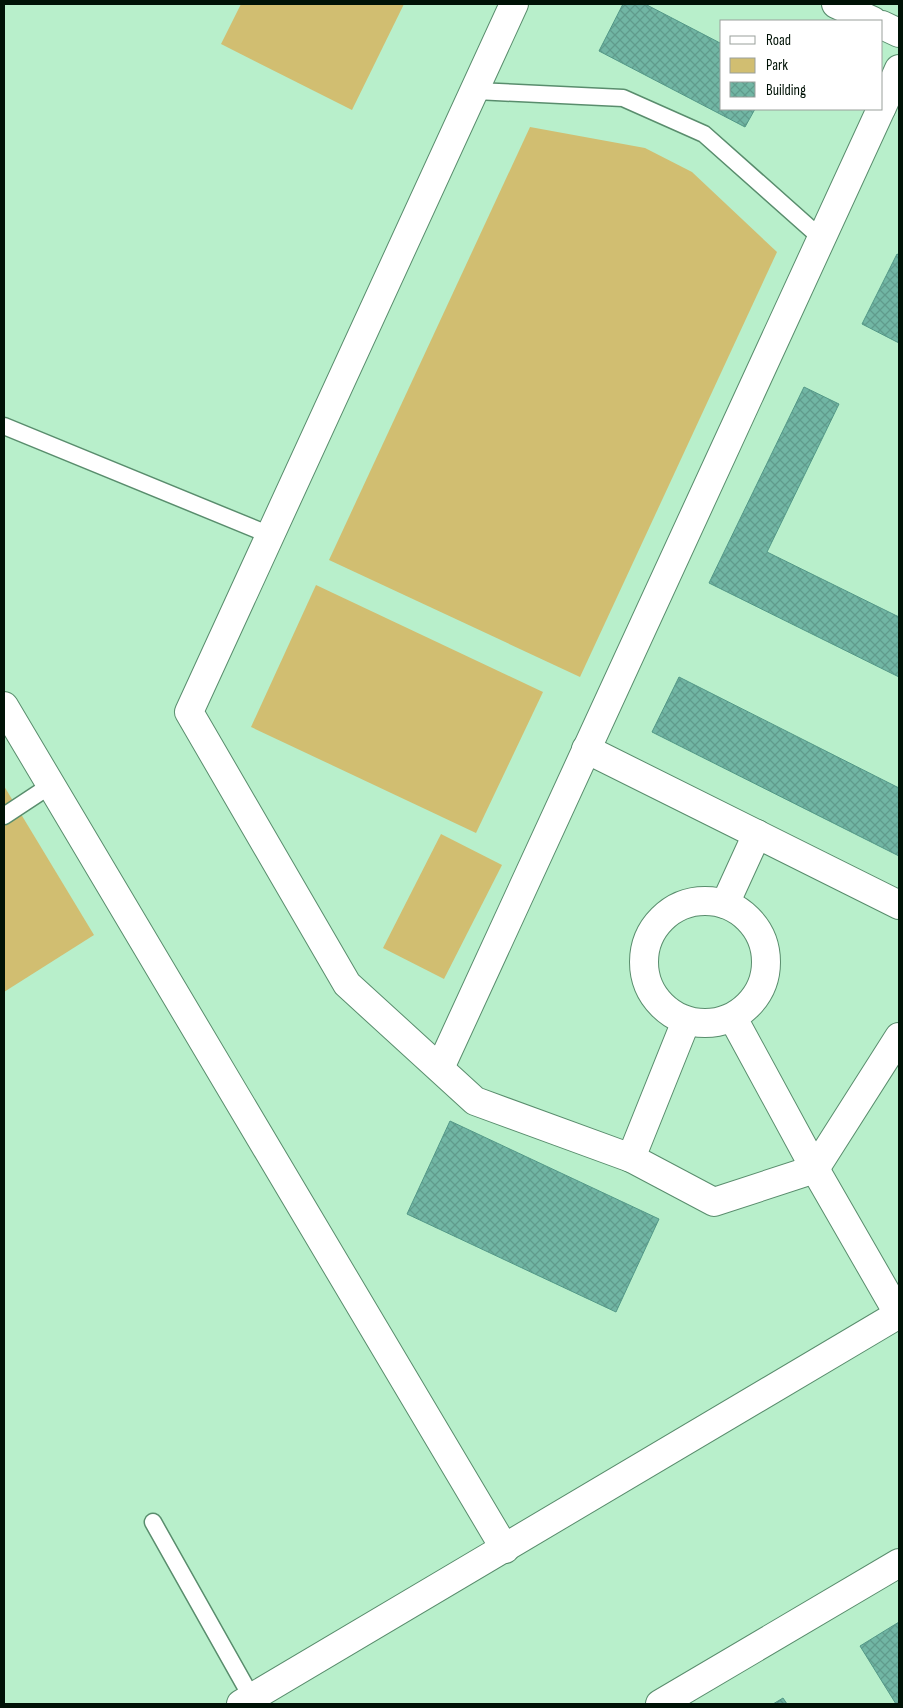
<svg xmlns="http://www.w3.org/2000/svg" width="903" height="1708" viewBox="0 0 903 1708" font-family="'Sofia Sans Condensed',sans-serif">
	<style>
		.green { fill: #d1be71 }
		.building { fill: url(#building-cross-hatch); stroke: #539887 }
		.lines { fill: none; stroke-linecap: round; stroke-linejoin: round }
		.service-casing { stroke: #598d6d; stroke-width: 19 }
		.minor-casing { stroke: #598d6d; stroke-width: 30 }
		.service { stroke: #fff; stroke-width: 16 }
		.minor { stroke: #fff; stroke-width: 28 }
	</style>
	<defs>
		<pattern id="building-cross-hatch" width="8" height="8" patternUnits="userSpaceOnUse" patternTransform="scale(1.25)"><rect width="8" height="8" fill="#71b6a4"/><path d="M0 0l8 8M0 8l8-8" fill="none" stroke="#609b8c"/></pattern>
	</defs>
	<rect width="100%" height="100%" fill="#b8efcb"/>
	<g class="green">
		<path d="M241,4H404L352,110L221,44Z"/>
		<path d="M530,127L645,148L692,172L777,252L580,677L329,560Z"/>
		<path d="M316,585L543,692L476,833L251,727Z"/>
		<path d="M4,786L94,935L4,992Z"/>
		<path d="M441,834L502,865L444,979L383,948Z"/>
	</g>
	<g class="building">
		<path d="M623,4H645L722,44V109H755L745,127L599,51Z"/>
		<path d="M897,254L899,255V343L862,324Z"/>
		<path d="M804,387L839,404L767,552L899,617V677L709,583Z"/>
		<path d="M679,677L899,788V856L652,732Z"/>
		<path d="M450,1121L659,1219L616,1312L407,1214Z"/>
		<path d="M899,1622V1704H896L860,1646Z"/>
		<path d="M783,1698L787,1704H773Z"/>
	</g>
	<g class="lines">
		<defs>
			<g id="service">
				<path d="M476,91L623,98L704,134L821,238"/>
				<path d="M4,426L270,535"/>
				<path d="M4,816L51,785"/>
				<path d="M153,1522L252,1698"/>
			</g>
			<g id="minor">
				<path d="M514,4L189,712L347,984L475,1101L631,1158L714,1202L815,1169L899,1037"/>
				<path d="M836,4L873,21"/>
				<path d="M882,25L899,33"/>
				<path d="M882,107L899,69"/>
				<path d="M4,706L505,1549"/>
				<path d="M586,749L899,905"/>
				<circle cx="705" cy="962" r="61"/>
				<path d="M725,904L757,834"/>
				<path d="M733,1018L815,1169L899,1315"/>
				<path d="M440,1068L881,109"/>
				<path d="M631,1158L686,1021"/>
				<path d="M241,1704L899,1314"/>
				<path d="M660,1704L899,1563"/>
			</g>
		</defs>
		<use href="#service" class="service-casing"/>
		<use href="#minor" class="minor-casing"/>
		<use href="#service" class="service"/>
		<use href="#minor" class="minor"/>
	</g>
	<rect width="903" height="1708" fill="none" stroke="#001206" stroke-width="10"/>
	<rect x="720" y="20" width="162" height="90" fill="#ffffff" stroke="#99a09b"/>
	<rect x="730" y="36" width="25" height="8" fill="#ffffff" stroke="#99a09b"/>
	<text x="766" y="45" font-size="15" fill="#001206">Road</text>
	<rect x="730" y="58" width="25" height="15" fill="#d1be71" stroke="#99a09b"/>
	<text x="766" y="70" font-size="15" fill="#001206">Park</text>
	<rect x="730" y="82" width="25" height="15" fill="url(#building-cross-hatch)" stroke="#99a09b"/>
	<text x="766" y="95" font-size="15" fill="#001206">Building</text>
</svg>
